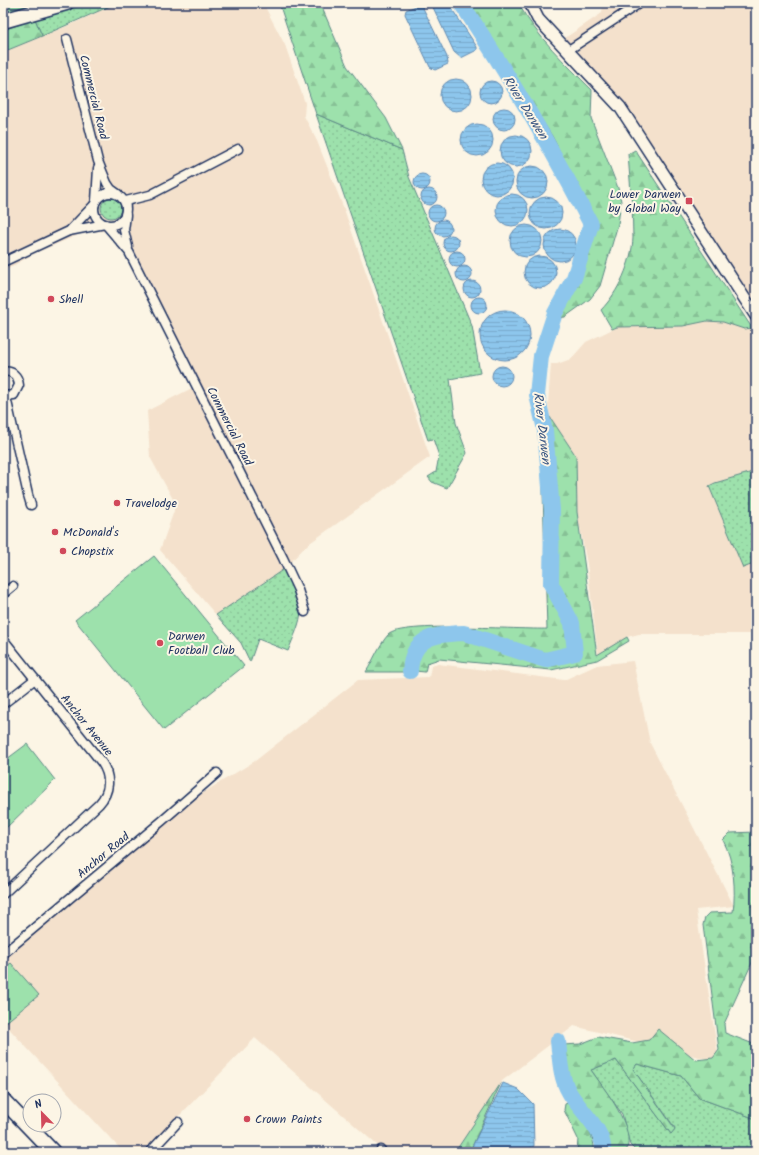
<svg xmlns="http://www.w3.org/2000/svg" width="759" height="1155" viewBox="0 0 759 1155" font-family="Kalam,sans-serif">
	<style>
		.built { fill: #f4e1cc }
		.grass { fill: url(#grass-dots); stroke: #5c8885 }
		.forest { fill: url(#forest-firs); stroke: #5c8885 }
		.green { fill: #9de1ac; stroke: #5c8885 }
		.water { fill: url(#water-rules); stroke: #5f8ab3 }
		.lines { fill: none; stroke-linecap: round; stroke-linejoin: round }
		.river { stroke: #8dc6ec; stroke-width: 16 }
		.street-casing { stroke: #1b2f5e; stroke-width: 11 }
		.secondary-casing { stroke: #1b2f5e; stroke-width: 14 }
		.highway-casing { stroke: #1b2f5e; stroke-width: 17 }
		.street { stroke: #fcf5e5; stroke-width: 8 }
		.secondary { stroke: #fcf5e5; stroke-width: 11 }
		.highway { stroke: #fcf5e5; stroke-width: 14 }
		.poi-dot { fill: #d1495b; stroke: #fcf5e5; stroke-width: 1.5 }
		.labels { text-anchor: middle; stroke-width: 4; stroke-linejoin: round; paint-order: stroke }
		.street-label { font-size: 12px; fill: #1b2f5e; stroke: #fcf5e5 }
		.poi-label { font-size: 12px; fill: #1b2f5e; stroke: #fcf5e5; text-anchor: start }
		.water-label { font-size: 13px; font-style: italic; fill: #385582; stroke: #fcf5e5 }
	</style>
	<defs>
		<pattern id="grass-dots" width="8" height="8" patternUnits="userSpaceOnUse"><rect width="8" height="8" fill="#9de1ac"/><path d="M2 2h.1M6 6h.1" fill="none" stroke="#87c196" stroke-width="1.8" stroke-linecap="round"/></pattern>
		<pattern id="forest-firs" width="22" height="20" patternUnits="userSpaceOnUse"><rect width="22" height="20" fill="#9de1ac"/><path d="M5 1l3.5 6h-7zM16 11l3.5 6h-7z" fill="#87c196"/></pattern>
		<pattern id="water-rules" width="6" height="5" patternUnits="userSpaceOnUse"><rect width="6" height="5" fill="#8dc6ec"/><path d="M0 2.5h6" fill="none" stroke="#79aacd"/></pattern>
	</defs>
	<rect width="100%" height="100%" fill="#fcf5e5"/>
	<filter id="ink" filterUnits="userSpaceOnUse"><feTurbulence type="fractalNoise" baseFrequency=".025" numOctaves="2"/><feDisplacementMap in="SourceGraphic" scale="8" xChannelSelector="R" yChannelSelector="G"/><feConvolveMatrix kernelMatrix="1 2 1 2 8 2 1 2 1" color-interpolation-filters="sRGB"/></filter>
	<g filter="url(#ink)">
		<g class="built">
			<path d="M117,3H263L285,45L305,103L304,116L317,141L344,209L430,457L307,545L283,570L216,615L160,550L174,511V501L150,457L147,411L192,388L117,239L104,231L85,232L33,254L3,272V52L72,24Z"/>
			<path d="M603,3H756V316L620,107L559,42L602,13Z"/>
			<path d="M707,321L723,322L744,329L752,328L756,334V471L715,483L709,486L743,568L756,563V634H639L627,637L598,655L587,564L577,512L576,456L550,417L548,404L551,364H557L571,359L586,342L617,327L683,326Z"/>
			<path d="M633,661L650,743L734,906L696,910L719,1062L574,1026L502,1081L455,1152H385L255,1038L145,1151L123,1152L3,1022V958L201,794L255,761L358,680L429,677L431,666L438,664L564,680L597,665Z"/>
		</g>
		<g class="grass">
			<path d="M90,3H117L42,36L35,19Z"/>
			<path d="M316,114L402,150L409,177L472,326L480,373L450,379L456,423L467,453L447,488L432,482L428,477L436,472L439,456L433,439L428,440Z"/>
			<circle cx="111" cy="208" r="10"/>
			<path d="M756,471V563L743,568L709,486L715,483Z"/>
			<path d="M284,569C290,581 301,596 301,609C301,623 293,638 288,651L258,639L250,662L241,643L216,615Z"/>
			<path d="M616,1060L671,1134L675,1128L633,1069L637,1064L681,1076L699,1098L756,1119V1152H677L675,1150L673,1152H637L630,1145L622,1114L591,1070Z"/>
		</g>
		<g class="forest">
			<path d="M3,3H37V4L3,13Z"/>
			<path d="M279,3H320L347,66L386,118L402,150L316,114Z"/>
			<path d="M467,3H518C537,37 565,63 592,90L591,118L618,188L621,201L618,224L600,286L590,299L565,317L556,318L578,280L596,222L552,136Z"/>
			<path d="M35,19L42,36L3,52V30Z"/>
			<path d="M635,150L752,328L744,329L723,322L707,321L683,326L617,327L612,329L601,310C618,293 632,262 633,238C633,210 630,182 628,154Z"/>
			<path d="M550,417L576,456L577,512L597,655L627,637L629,641L597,660L551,670L439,659L427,663L425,672L415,671C418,662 420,651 428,645C454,624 516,661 546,664C555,665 569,660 579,658L577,622L555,581Z"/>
			<path d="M542,457L547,507L548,584L569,624L571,650L546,657L465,632H447L433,634L417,644L408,658L406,672H366C373,661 379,645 388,635C401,621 522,630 547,629Z"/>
			<path d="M756,832V954L724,1024L725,1033L756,1045V1119L699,1098L681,1076L637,1064L633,1069L675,1129L671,1134L616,1060L591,1070C604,1089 637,1128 626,1152H605C608,1126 584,1110 573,1090C565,1076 564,1061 562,1045L580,1044L598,1037L632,1043L649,1040L658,1029L696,1060L713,1058L719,1050L703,925L705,917L709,913L733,912C736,890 734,861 723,840L730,833Z"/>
			<path d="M501,1083L470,1151L472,1152H455Z"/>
			<path d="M571,1102C579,1116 596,1135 594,1152H577L578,1139L564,1110L565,1104Z"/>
		</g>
		<g class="green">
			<path d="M154,556L244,666L164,730L75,620Z"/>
			<path d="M27,744L55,780L3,831V762Z"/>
			<path d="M11,963L39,995L5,1023L3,1021V969Z"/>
		</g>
		<g class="water">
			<path d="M431,3H448L477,47V50L461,58L454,52Z"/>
			<path d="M421,4L447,57L448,64L435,70L430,67L405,14L406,10Z"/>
			<circle cx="456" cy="95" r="16"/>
			<circle cx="491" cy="92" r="11"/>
			<circle cx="504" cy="119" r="11"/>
			<circle cx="477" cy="140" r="16"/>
			<circle cx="516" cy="151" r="16"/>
			<circle cx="497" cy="179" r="16"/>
			<circle cx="532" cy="182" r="16"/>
			<circle cx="422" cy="182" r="8"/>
			<circle cx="429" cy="197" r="8"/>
			<circle cx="512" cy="210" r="16"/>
			<circle cx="546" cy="213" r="16"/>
			<circle cx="436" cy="213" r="8"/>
			<circle cx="443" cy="228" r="8"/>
			<circle cx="526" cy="241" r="16"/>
			<circle cx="560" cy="245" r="16"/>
			<circle cx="451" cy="243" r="8"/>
			<circle cx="457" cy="259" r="8"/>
			<circle cx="540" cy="272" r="16"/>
			<circle cx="464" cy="274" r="8"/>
			<circle cx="472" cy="289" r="8"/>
			<circle cx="479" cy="305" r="8"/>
			<circle cx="505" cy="335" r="25"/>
			<circle cx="502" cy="376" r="10"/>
			<path d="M503,1083L518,1089L533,1104L534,1146L522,1152L470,1151Z"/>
		</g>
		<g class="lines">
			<g class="river">
				<path d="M410,671C412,637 434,634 464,633L545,660L575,653L572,623L551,584L552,510L545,430L537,395L541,356L555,313L574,278L591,224C551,147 509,75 461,3"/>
				<path d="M558,1041C560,1058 560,1077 569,1092C578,1109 606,1131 603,1152"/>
			</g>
			<defs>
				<g id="street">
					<path d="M67,39L98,161L107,183L111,189L118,194"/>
					<path d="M567,51L640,3"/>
					<circle cx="110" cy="209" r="16"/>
					<path d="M96,201L98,168"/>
					<path d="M126,201L150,195L238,149"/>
					<path d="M126,215L124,230L128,247"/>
					<path d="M106,225L129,252L283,558L298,590L305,612"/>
					<path d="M71,229L94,205"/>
					<path d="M3,262L69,231L105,224"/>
					<path d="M3,372C12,370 18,376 19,385L14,395L3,396"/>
					<path d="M6,397L28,495L31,505"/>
					<path d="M3,594L13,586"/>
					<path d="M3,639L102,763C111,777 110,792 99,804L3,894"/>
					<path d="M3,704L35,679"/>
					<path d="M3,954L162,821L217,773"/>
					<path d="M150,1152L178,1122"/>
					<path d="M380,1152L381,1150"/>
				</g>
				<path id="secondary" d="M530,3L538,19L620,107L756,316"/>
				<g id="highway">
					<path d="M3,21L66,3"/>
					<path d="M3,1100L53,1152"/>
				</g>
			</defs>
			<use href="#street" class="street-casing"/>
			<use href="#secondary" class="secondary-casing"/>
			<use href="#highway" class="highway-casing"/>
			<use href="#street" class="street"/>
			<use href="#secondary" class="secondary"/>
			<use href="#highway" class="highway"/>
		</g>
	</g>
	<g class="poi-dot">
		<rect x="685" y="197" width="8" height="8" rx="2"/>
		<circle cx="51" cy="299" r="4"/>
		<circle cx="117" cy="503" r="4"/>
		<circle cx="55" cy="532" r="4"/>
		<circle cx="63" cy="551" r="4"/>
		<circle cx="160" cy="643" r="4"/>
		<circle cx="247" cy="1119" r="4"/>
	</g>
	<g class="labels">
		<g class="street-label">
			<text transform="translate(94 97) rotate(76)" y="4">Commercial Road</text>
			<text transform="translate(230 426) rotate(63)" y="4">Commercial Road</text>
			<text transform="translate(87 725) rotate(51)" y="4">Anchor Avenue</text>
			<text transform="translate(103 855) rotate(-40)" y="4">Anchor Road</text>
		</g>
		<g class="poi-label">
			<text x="681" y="198" text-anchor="end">Lower Darwen<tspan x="681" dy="14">by Global Way</tspan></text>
			<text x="59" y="303">Shell</text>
			<text x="125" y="507">Travelodge</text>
			<text x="63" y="536">McDonald's</text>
			<text x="71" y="555">Chopstix</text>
			<text x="168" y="640">Darwen<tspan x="168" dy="14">Football Club</tspan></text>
			<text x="255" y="1123">Crown Paints</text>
		</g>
		<g class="water-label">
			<text transform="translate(526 107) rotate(58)" y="5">River Darwen</text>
			<text transform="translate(543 428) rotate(83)" y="5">River Darwen</text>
		</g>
	</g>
	<rect width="759" height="1155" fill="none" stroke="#fcf5e5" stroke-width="16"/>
	<rect x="8" y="8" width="743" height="1139" fill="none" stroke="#1b2f5e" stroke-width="1.5" filter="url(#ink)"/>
	<g transform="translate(42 1113) rotate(337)"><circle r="19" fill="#fcf5e5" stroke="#a2a6af"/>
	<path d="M0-3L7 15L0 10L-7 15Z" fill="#d1495b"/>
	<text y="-6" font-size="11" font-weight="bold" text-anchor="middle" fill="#1b2f5e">N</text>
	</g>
</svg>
